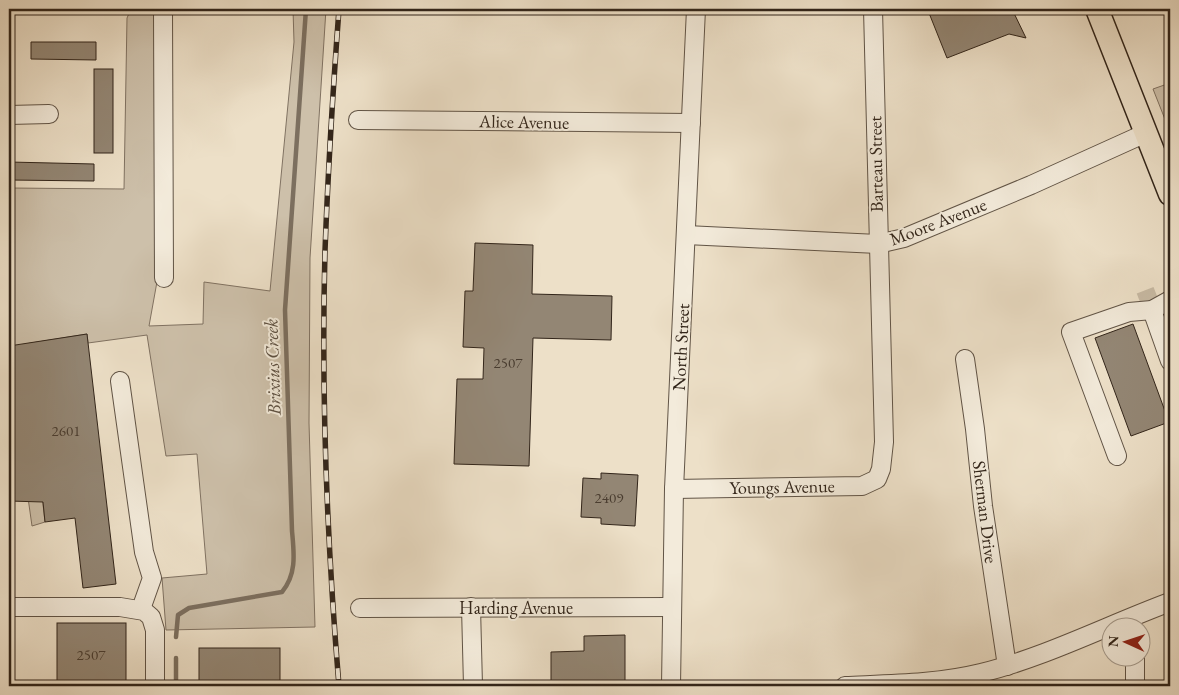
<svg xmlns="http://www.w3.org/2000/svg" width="1179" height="695" viewBox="0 0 1179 695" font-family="'EB Garamond',serif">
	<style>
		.green { fill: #cdc0aa; stroke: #807262 }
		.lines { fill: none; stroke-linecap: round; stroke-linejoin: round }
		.stream { stroke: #7c6f5f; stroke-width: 4.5 }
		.building { fill: #938674; stroke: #32251a }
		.minor-tunnel { stroke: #c8bba5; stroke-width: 18; stroke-dasharray: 18 9; stroke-linecap: butt }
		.minor-casing { stroke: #615446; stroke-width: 20 }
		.major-casing { stroke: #32251a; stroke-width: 25 }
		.minor { stroke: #f3ebdb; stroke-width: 18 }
		.major { stroke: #ede0c8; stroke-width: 22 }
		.rail-casing { stroke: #32251a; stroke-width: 5.5 }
		.rail { stroke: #f3ebdb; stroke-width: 4; stroke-dasharray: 11; stroke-linecap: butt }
		.labels { text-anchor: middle; stroke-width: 4; stroke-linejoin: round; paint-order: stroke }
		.number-label { font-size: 15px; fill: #4a3d30 }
		.street-label { font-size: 18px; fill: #32251a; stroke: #f3ebdb }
		.water-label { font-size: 19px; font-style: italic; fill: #5d5042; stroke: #f3ebdb }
	</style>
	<rect width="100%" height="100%" fill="#ede0c8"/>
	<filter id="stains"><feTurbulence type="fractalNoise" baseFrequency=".004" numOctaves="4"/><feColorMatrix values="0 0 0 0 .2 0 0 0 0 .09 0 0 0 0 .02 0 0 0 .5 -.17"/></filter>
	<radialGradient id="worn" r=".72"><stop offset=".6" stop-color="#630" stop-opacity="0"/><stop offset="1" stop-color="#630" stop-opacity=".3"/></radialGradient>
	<g class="green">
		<path d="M131,9H159L164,243L149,326L203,324L204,282L270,291L294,42L293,9H326L310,258L309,423L315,627L166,630L162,578L207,574L197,454L166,456L147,335L88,343L87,334L25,344L45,522L32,526L9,363V188L124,189L127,18Z"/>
		<path d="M1170,83V132L1153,89Z"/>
	</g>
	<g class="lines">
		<g class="stream">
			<path d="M176,637L178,615L189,608L282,592C297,574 294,553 292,531L285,310L306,9"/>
			<path d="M176,658V686"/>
		</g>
	</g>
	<g class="building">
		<path d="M940,9H1012L1026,38L1009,34L947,58L929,13Z"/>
		<path d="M31,42H96V60L31,59Z"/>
		<rect x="94" y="69" width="19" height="84"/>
		<path d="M9,162L94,164V181L9,180Z"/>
		<path d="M475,243L533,245L532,294L612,296L611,340L533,338L529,466L454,464L457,379H483L484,348L463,347L465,291H473Z"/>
		<path d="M1133,324L1169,422L1131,436L1095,338Z"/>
		<path d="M87,334L116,584L83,588L75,518L45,522L43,502L9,501V346Z"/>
		<path d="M601,473L638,475L635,526L601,524V518L581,517L583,478L601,479Z"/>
		<rect x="57" y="623" width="69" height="63"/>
		<path d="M625,635V686H551V652L584,651V636Z"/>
		<rect x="199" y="648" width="81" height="38"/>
	</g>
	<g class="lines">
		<path class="minor-tunnel" d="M1140,302L1158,295"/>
		<defs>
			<g id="minor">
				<path d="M163,9L164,278"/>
				<path d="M9,115L49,114"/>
				<path d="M358,120L691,123"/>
				<path d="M686,235L878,244L904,238L1031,185L1146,133"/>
				<path d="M1152,310L1170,361"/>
				<path d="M965,359L975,429L983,506L1007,666"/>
				<path d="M120,381L144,552L152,578L141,609"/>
				<path d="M1117,456L1071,332L1129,312L1152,310L1170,300"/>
				<path d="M674,489L862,486L877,479L881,469L884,442L873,9"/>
				<path d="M9,607H120L144,611L151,617L155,630V686"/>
				<path d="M471,607L473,686"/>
				<path d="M360,608L671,607"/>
				<path d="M1135,658V686"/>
				<path d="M671,686L674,489L696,9"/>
				<path d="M845,686C891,684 936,684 981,673C1046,657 1108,625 1170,602"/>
			</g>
			<path id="major" d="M1097,9L1170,194"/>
		</defs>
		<use href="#minor" class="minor-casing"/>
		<use href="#major" class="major-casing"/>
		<use href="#minor" class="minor"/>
		<use href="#major" class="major"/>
		<defs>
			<path id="rail" d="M339,9C333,89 328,170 325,251C321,396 327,542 339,686"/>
		</defs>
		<use href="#rail" class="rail-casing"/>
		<use href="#rail" class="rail"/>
	</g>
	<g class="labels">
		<g class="number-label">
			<text x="508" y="368">2507</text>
			<text x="66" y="436">2601</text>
			<text x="609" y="503">2409</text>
			<text x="91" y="660">2507</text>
		</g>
		<g class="street-label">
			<text transform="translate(524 122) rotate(1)" y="6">Alice Avenue</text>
			<text transform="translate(876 164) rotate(-91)" y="6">Barteau Street</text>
			<text transform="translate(938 222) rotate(-21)" y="6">Moore Avenue</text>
			<text transform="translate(681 347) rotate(-87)" y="6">North Street</text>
			<text transform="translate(782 487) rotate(-1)" y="6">Youngs Avenue</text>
			<text transform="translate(985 512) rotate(83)" y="6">Sherman Drive</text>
			<text x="516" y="614">Harding Avenue</text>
		</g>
		<g class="water-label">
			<text transform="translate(272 367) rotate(-92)" y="7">Brixius Creek</text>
		</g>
	</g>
	<rect width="1179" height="695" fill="none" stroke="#ede0c8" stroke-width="30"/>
	<rect x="10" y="10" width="1159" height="675" fill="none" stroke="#32251a" stroke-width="2.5"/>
	<rect x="15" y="15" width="1149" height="665" fill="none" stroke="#32251a"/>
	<g transform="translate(1126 642) rotate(273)"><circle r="24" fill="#f3ebdb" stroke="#a69c8e"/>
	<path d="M0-4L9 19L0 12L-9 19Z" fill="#8f2418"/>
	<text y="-8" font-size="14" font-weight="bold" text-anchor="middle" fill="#32251a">N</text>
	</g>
	<rect width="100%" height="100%" filter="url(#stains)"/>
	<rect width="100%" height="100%" fill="url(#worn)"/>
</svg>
